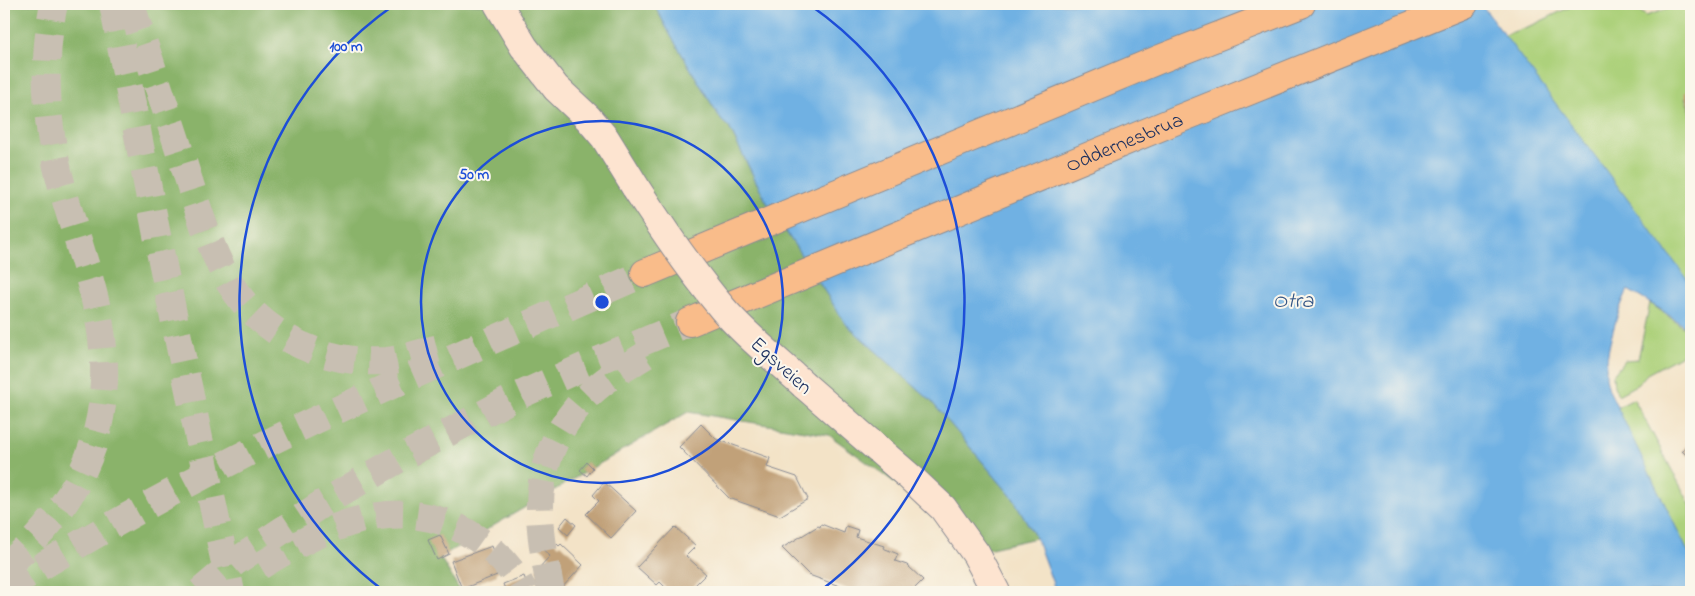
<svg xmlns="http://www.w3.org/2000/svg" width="1695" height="596" viewBox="0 0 1695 596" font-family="'Indie Flower',sans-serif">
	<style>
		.green { fill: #add17b; stroke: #64806c }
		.forest { fill: #8ab36b; stroke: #527164 }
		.water { fill: #6fb1e3; stroke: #4570a0 }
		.building { fill: #c1a179 }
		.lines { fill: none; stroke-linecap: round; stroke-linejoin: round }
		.highway-tunnel { stroke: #c8bfb2; stroke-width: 28; stroke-dasharray: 28 14; stroke-linecap: butt }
		.secondary-casing { stroke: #878992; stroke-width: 30 }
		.highway-casing { stroke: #878992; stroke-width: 30 }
		.secondary { stroke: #fde4d0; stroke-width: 28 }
		.highway { stroke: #f9bc8a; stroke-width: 28 }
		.secondary-bridge-casing { stroke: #878992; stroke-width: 30; stroke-linecap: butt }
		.secondary-bridge { stroke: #fde4d0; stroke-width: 28 }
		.ring { fill: none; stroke: #1d4ed8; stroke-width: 2.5 }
		.labels { text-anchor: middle; stroke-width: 4; stroke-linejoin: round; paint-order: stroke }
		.street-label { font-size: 21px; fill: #1b2f5e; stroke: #fbf7ec }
		.water-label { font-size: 22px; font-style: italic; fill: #345686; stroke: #fbf7ec }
		.centre { fill: #1d4ed8; stroke: #fbf7ec; stroke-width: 2.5 }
		.ring-label { font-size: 15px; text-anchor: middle; font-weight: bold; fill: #1d4ed8; stroke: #fbf7ec; stroke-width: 4; stroke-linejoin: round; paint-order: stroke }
	</style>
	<rect width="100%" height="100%" fill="#fbf7ec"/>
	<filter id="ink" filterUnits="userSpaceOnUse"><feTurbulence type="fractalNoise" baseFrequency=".02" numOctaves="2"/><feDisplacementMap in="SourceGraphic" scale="10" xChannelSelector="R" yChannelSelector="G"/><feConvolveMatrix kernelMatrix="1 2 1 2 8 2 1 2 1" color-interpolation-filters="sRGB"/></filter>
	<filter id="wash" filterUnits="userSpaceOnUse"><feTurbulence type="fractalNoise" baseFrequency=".0096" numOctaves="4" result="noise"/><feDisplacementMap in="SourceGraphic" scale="20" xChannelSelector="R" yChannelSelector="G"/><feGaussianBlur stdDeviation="1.12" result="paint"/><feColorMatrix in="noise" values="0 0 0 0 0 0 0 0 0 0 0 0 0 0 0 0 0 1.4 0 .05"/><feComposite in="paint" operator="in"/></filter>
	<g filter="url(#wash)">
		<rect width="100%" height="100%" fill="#f3e3c7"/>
		<g class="green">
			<path d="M1576,4H1629L1646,16L1682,4H1691V96L1685,98L1691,112V292L1502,36L1535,24Z"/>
			<path d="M1650,303L1691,333V350L1647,374L1638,384L1618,395L1614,386L1613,375L1625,360L1638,359Z"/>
			<path d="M1634,399L1691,506V563L1616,408Z"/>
		</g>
		<path class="forest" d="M4,4H654L671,36L722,121L729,127L766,201L846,324L931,401L1013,498L1036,538L987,549L829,435L688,412L440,557L461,592H4Z"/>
		<path class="water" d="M654,4H1481L1691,284V331L1660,309L1628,290C1618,308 1605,354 1606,375C1606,380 1608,385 1609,390L1691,558V592H1056L1036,538L1013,498L931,401L846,324L766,201L729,127L722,121L671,36Z"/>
		<g id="blocks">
			<g class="building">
				<path d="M1691,90V111L1684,93Z"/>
				<path d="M701,424L716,439L770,458L767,467L797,477L808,499L780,516L729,498L679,447Z"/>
				<path d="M1691,440V459L1682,451Z"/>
				<path d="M587,462L593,468L587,476L580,470Z"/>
				<path d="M604,482L636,511L611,538L586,514L599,501L593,495Z"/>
				<path d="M567,517L576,525L568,535L559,527Z"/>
				<path d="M821,524L844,533L846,526L858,530L856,537L884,546L883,548L898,554L895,561L907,565L923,580L911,592H856L809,575L782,548L818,526L820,527Z"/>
				<path d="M675,527L696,546L686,556L706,574L688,592H670L660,582L657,585L637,567Z"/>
				<path d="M440,535L449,554L437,560L428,540Z"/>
				<path d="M550,537L559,546L561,544L583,565L559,591L550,582L545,587L535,577L540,573L537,570L550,556L540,547Z"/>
				<path d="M492,546L499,564L496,565L499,571L496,572L497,575L462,589L451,561Z"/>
				<path d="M524,576L530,592H506L503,584Z"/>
			</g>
		</g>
	</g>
	<g filter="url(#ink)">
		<use href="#blocks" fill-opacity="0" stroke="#878992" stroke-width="1"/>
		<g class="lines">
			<g class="highway-tunnel">
				<path d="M113,4L160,251L231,592"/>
				<path d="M131,4C136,22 143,40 149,58C160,92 172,127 183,162C196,202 208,245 229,282C262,336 324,365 387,361C407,359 426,350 445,347"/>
				<path d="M260,566C326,526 400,490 473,536C494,549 514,569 524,592"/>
				<path d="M4,568C92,495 122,408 94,296C80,240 57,185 50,128C45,87 45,44 54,4"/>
				<path d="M4,589C95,533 189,481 286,434C404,378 525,326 645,273"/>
				<path d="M200,592L235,562L323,503L404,456L511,399L583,367L690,322"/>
				<path d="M551,592C546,565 540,537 540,509C539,458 565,411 605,381C618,371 634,363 647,354"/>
			</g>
			<defs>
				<g id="secondary">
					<path d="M498,4L524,47L556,88L588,118L605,138L636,188"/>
					<path d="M804,385L911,478L943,508L976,554L996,592"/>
				</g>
				<g id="highway">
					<path d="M645,273L1160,59L1301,4"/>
					<path id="s1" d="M690,322L1179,119L1464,4"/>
				</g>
			</defs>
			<use href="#secondary" class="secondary-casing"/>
			<use href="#highway" class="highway-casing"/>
			<use href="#secondary" class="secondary"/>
			<use href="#highway" class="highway"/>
			<defs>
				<path id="secondary-bridge" d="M636,188C663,230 691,271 723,309C747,337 777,360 804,385"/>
			</defs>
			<use href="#secondary-bridge" class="secondary-bridge-casing"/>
			<use href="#secondary-bridge" class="secondary-bridge"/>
		</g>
	</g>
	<g class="ring">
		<circle cx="602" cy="302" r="181"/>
		<path d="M384 591A362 362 0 0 1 394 5M810 5A362 362 0 0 1 820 591"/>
	</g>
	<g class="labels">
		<g class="street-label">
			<text dy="7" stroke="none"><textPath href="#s1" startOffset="470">Oddernesbrua</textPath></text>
			<text transform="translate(782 365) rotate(42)" y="7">Egsveien</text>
		</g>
		<g class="water-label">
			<text x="1293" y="307">Otra</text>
		</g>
	</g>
	<circle cx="602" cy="302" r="8" class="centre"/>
	<g class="ring-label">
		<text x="346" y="51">100 m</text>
		<text x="474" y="179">50 m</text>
	</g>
	<rect width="1695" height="596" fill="none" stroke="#fbf7ec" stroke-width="20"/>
</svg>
